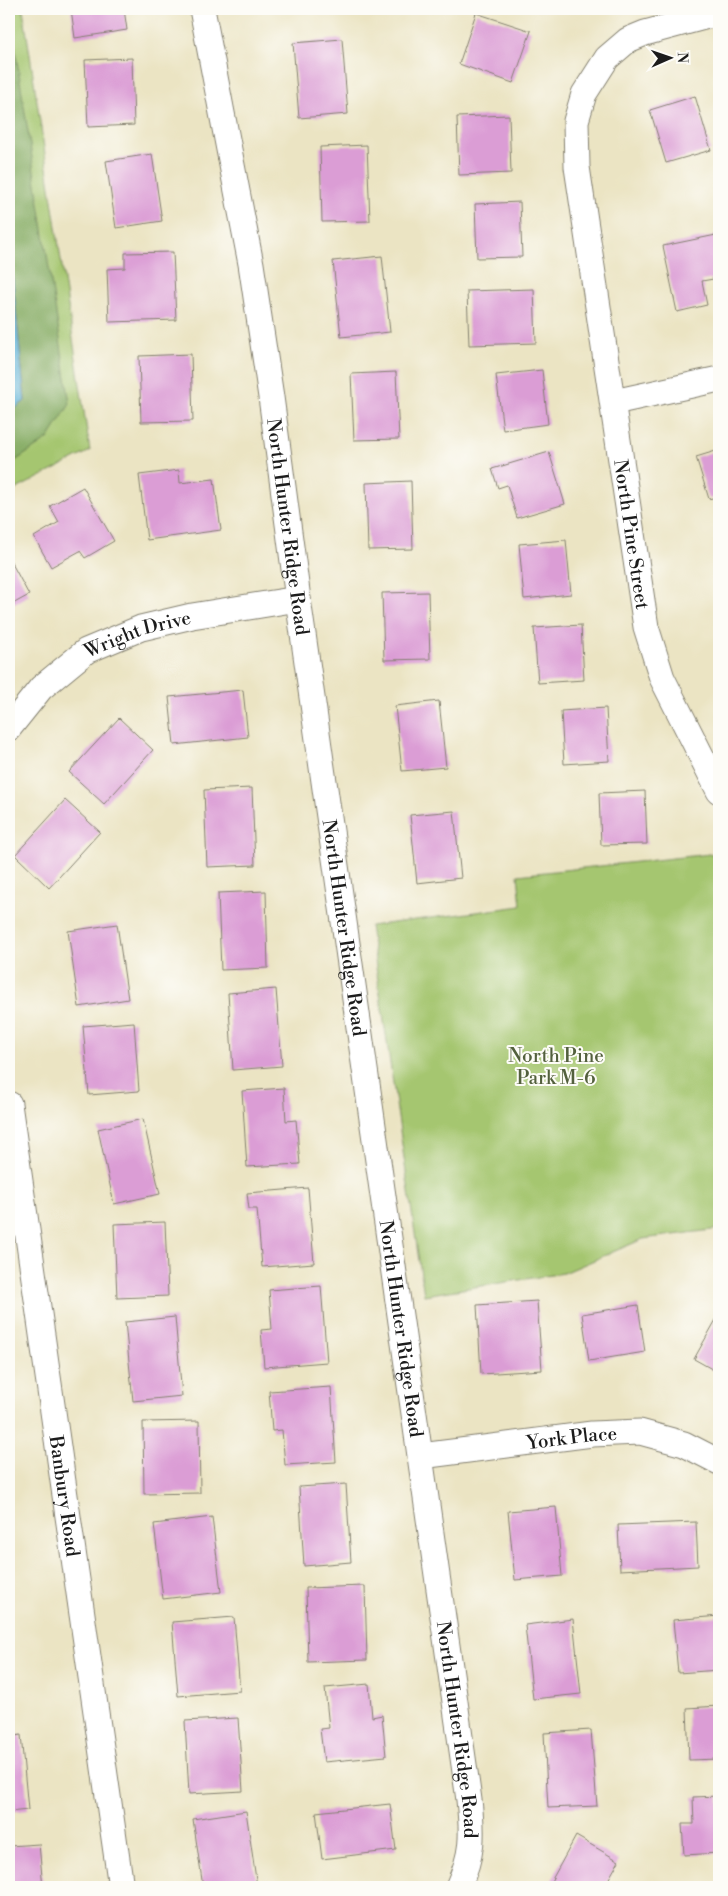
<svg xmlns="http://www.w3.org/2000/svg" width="728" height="1896" viewBox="0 0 728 1896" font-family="'Libre Bodoni',serif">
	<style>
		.green { fill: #a5c66f; stroke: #607146 }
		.forest { fill: #84ab62; stroke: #50643f }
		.water { fill: #5bb1d7; stroke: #3c667a }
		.building { fill: #db9dd5 }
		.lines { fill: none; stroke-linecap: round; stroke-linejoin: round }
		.street-casing { stroke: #848070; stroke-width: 27 }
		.street { stroke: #fff; stroke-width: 25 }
		.labels { text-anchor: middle; stroke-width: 4; stroke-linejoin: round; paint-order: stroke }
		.street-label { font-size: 19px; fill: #1c1c1c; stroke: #fdfcf7 }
		.park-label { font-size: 19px; fill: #53603d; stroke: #fdfcf7 }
	</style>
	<rect width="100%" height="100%" fill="#fdfcf7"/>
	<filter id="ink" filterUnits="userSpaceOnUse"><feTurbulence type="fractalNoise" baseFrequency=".02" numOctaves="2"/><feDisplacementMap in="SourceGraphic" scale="10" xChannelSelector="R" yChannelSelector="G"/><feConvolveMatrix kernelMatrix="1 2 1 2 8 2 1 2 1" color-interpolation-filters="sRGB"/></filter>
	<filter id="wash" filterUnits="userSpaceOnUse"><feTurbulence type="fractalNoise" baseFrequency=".0096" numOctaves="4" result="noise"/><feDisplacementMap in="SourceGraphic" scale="20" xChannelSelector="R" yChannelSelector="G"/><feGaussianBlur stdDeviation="1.12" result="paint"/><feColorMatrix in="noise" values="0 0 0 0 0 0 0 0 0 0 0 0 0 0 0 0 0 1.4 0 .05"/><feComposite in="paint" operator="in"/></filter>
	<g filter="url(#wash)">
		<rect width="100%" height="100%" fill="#ebe4c3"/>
		<g class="green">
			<path d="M9,9H23L90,451L9,493Z"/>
			<path d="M719,853V1229L643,1239L564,1273L424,1295L370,926L521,906L518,875Z"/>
		</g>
		<path class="forest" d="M9,9L70,404L48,439L9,465V413L25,401L9,240Z"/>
		<path class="water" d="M9,240L25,401L9,413Z"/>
		<g id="blocks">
			<g class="building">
				<path d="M71,9H124L127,30L75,38Z"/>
				<path d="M476,13L531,31L513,83L459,64Z"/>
				<path d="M342,39L348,114L299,118L293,43Z"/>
				<path d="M132,58L134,125L88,127L85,60Z"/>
				<path d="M695,96L711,150L666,163L650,110Z"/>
				<path d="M509,115L511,173L459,175L457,117Z"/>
				<path d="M367,145L370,221L322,222L320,147Z"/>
				<path d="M152,154L162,221L116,228L106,161Z"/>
				<path d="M520,202L522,257L477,258L475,204Z"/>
				<path d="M716,235L719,249V278L702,281L707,305L677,312L663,246Z"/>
				<path d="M173,252L176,320L109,322L107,269L125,268V253Z"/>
				<path d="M382,256L390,332L341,337L333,261Z"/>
				<path d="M534,289L536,343L469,345L467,291Z"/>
				<path d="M191,354L193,421L141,422L139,356Z"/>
				<path d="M542,370L548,424L503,430L496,375Z"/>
				<path d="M396,372L399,439L354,440L351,374Z"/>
				<path d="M719,450V496L709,499L696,457Z"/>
				<path d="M549,452L565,504L517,518L507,485L498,488L492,469Z"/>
				<path d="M179,470L180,483L214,479L221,530L147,540L139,475Z"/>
				<path d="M411,481L413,549L368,550L366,483Z"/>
				<path d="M83,487L114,541L85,558L80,551L51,567L34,537L59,522L50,506Z"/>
				<path d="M566,540L571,594L524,599L519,544Z"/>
				<path d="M9,558L29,595L9,606Z"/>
				<path d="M428,592L430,659L384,660L382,593Z"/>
				<path d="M581,625L584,680L538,683L534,628Z"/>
				<path d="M243,690L248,737L174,745L169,697Z"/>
				<path d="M439,701L446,767L402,771L395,706Z"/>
				<path d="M606,708L609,761L564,764L561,711Z"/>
				<path d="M119,718L153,750L104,804L69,772Z"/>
				<path d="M252,788L255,865L207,867L204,790Z"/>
				<path d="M645,791L647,844L601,845L599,793Z"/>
				<path d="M65,800L100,832L49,888L15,855Z"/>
				<path d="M454,811L461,878L417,883L410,815Z"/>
				<path d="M266,891L268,968L221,970L218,893Z"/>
				<path d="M117,924L128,999L79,1007L68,931Z"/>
				<path d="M276,989L282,1066L233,1070L228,993Z"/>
				<path d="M134,1022L139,1091L89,1095L83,1026Z"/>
				<path d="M284,1088L286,1121L296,1120L300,1164L247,1167L242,1091Z"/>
				<path d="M143,1119L160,1194L114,1204L98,1129Z"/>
				<path d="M308,1188L314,1263L262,1267L257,1209H249L247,1193Z"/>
				<path d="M165,1222L168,1296L117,1298L114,1224Z"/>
				<path d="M321,1286L327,1362L264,1367L261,1330L272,1329L269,1290Z"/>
				<path d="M537,1301L542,1370L481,1374L477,1305Z"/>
				<path d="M638,1305L645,1352L589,1361L582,1314Z"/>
				<path d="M175,1317L182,1396L133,1401L125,1322Z"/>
				<path d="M717,1318L719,1320V1373L694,1359Z"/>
				<path d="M331,1387L336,1462L285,1465L282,1430L272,1431L269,1391Z"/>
				<path d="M199,1421L200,1493L144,1494L143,1422Z"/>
				<path d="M346,1484L351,1562L304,1566L299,1487Z"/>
				<path d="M556,1507L562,1576L515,1580L508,1511Z"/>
				<path d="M212,1517L221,1592L163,1599L154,1524Z"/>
				<path d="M696,1522L698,1566L620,1570L618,1525Z"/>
				<path d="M365,1586L367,1660L308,1662L306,1588Z"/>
				<path d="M719,1616V1670L678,1673L673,1620Z"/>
				<path d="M234,1617L240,1691L178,1696L172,1622Z"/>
				<path d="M573,1619L581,1694L533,1699L525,1625Z"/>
				<path d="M9,1678H10L12,1710H9Z"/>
				<path d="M369,1684L372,1717L382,1715L386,1756L324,1762L320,1729L329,1728L325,1688Z"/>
				<path d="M719,1706V1759L689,1760L687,1708Z"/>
				<path d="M238,1718L243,1791L189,1794L185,1721Z"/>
				<path d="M591,1730L597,1806L548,1808L544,1733Z"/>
				<path d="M21,1735L28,1810L9,1812V1737Z"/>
				<path d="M719,1796V1853L684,1855L682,1824H694L693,1797Z"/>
				<path d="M390,1804L396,1850L322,1859L316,1812Z"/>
				<path d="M246,1811L257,1886L203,1887L193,1819Z"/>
				<path d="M576,1836L619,1861L604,1887H550L551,1886L549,1885Z"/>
				<path d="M39,1844L43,1887H9V1846Z"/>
			</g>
		</g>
	</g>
	<g filter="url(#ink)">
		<use href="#blocks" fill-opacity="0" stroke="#848070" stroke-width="1"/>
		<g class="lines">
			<defs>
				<g id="street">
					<path id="s1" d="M202,9L251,264L271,397L298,599L469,1800C473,1836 473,1854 458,1887"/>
					<path id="s2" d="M719,13L645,33L628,40L607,58L584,94L576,121L577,167L646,627L662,678L719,791"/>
					<path d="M614,402L719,379"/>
					<path id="s3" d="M9,728L41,688L86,651L141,628L192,616L298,599"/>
					<path id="s4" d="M9,1104L121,1887"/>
					<path id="s5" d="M421,1456L592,1434L640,1432L684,1444L719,1462"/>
				</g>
			</defs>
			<use href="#street" class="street-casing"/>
			<use href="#street" class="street"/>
		</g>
	</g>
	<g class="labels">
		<g class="street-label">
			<text dy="7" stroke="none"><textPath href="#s1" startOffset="525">North Hunter Ridge Road</textPath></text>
			<text dy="7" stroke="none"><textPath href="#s2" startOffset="611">North Pine Street</textPath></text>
			<text dy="7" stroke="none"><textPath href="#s3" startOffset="164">Wright Drive</textPath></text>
			<text dy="7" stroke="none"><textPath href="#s1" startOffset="930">North Hunter Ridge Road</textPath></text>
			<text dy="7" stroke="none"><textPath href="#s1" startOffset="1335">North Hunter Ridge Road</textPath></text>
			<text dy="7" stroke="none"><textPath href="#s5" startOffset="152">York Place</textPath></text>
			<text dy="7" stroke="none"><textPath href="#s4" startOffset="396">Banbury Road</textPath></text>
			<text dy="7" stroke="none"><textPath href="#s1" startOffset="1740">North Hunter Ridge Road</textPath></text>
		</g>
		<g class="park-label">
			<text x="556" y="1062">North Pine<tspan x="556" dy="22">Park M-6</tspan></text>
		</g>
	</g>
	<rect width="728" height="1896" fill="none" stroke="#fdfcf7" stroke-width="30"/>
	<g transform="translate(670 58) rotate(88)" stroke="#fdfcf7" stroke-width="4" paint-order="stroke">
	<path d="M0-4L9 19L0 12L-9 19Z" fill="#1c1c1c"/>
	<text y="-8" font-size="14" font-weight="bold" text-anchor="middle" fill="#1c1c1c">N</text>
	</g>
</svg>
